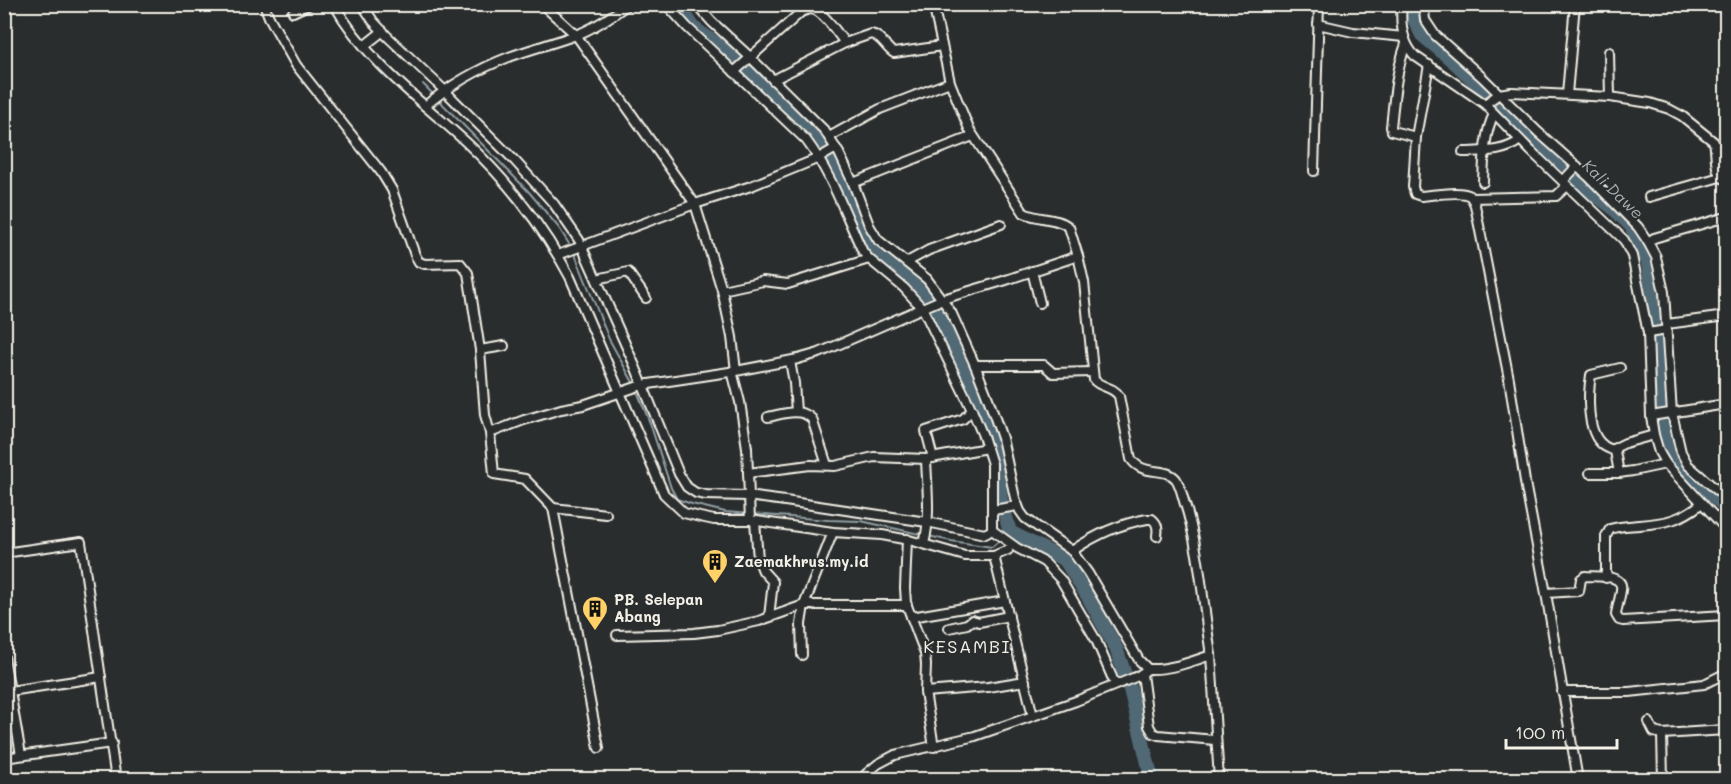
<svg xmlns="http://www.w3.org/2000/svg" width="1731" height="784" viewBox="0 0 1731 784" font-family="Mali,sans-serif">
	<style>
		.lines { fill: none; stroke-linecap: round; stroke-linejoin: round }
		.stream { stroke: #929fa3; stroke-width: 2 }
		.river { stroke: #516875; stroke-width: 14 }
		.minor-casing { stroke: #f4f1e8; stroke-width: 12 }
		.minor { stroke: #2a2d2e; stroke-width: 8 }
		.labels { text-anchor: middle; stroke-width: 4.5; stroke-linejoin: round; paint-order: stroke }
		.poi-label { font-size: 15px; font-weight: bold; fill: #f4f1e8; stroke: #2a2d2e; text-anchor: start }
		.water-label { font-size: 16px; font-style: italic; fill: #abb3b4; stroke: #2a2d2e }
		.quarter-label { font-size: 18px; letter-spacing: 1.5px; fill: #f4f1e8; stroke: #2a2d2e }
	</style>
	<rect width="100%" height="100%" fill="#2a2d2e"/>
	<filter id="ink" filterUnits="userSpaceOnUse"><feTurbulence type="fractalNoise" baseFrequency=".0167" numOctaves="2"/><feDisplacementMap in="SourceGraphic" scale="12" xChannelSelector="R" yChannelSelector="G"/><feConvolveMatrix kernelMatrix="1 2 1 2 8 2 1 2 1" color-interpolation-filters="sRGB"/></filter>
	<g filter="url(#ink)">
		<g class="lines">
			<g class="stream">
				<path d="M423,84L529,192L559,228L571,247"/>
				<path d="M574,252L609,339L635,386L650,423L671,488L677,499L692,504L725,512L828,520L861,521L951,541L992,547L1001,539"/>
			</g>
			<g class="river">
				<path d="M678,4L694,28L721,47L789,112L816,133L835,166L859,230L872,247L911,279L931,298L985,410L995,455L1001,500L1010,532L1065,560L1087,595L1116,648L1130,689L1152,780"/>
				<path d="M1411,4L1412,15L1422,35L1455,63L1502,107L1528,136L1563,163L1589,190L1612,207L1631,226L1641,245L1648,263L1655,311L1659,364L1658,390L1663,422L1668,444L1677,462L1691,477L1726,507"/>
			</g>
			<defs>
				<g id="minor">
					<path d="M264,4L269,17L296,65L381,172L392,190L415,255L419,262L425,264L460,263L468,273L480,350"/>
					<path d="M334,4C366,61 420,100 467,143C509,182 543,227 570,277L664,494L684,513L700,517L714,520H750L833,532L882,535L909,540L965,556H994L1033,716"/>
					<path d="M362,4L373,21L387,36L444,90L515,161L554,204L579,240L635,366L679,474L687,487L696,493L706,495L748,496L785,501L927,522L980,533L985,534L992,530"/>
					<path d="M542,4L576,35L695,204L722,290L732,337L736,371"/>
					<path d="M666,4L687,27L806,140C831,173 845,214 863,252L869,259L904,288L923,309L972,410L983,436L992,464V530"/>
					<path d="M696,4L712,22L750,57L824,130L839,153L853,183L869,225L878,240L927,279L951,312L975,365L989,401L1002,438L1015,498L1020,511L1025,518L1072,551L1088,573L1139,660L1148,669L1138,676L1076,701L975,736L895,755L878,764L866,774V780"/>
					<path d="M794,4L801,12"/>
					<path d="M933,4L950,82L969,129L1024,213C1038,220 1057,217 1069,227L1078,256L1084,282L1094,380C1101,388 1113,386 1119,396L1131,459C1143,477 1165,466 1176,479C1180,485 1182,494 1184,501C1200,549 1203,605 1211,655"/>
					<path d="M1402,4C1400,22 1402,42 1415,56L1485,104L1531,151L1624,240L1632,256L1648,333L1651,416L1654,435L1659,452L1666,464L1726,529"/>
					<path d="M1426,4L1424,10L1425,20L1435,35L1482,77L1538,132L1589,177L1638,227L1648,242L1656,257L1664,292L1672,413L1681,452L1688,465L1726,498"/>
					<path d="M293,12L310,4"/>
					<path d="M1318,24L1353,32L1404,37"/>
					<path d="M1406,44C1396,71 1394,99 1391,127L1392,131L1416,137L1413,187L1415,194L1421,196C1432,195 1462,190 1470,196C1473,199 1473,201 1475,205L1509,379L1526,488L1547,599L1578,780"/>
					<path d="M364,46L383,31"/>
					<path d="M1609,52L1610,97"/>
					<path d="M734,72L801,12C806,10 810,8 815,10C825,14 838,34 845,43L871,34C882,36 885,48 894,53L942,46"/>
					<path d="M773,80L845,43"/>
					<path d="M1567,94L1575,4"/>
					<path d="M1485,104L1499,94L1511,92L1610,97L1650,103L1669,109L1682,116L1714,142C1717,154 1713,174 1726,180"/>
					<path d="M425,106C450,85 478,69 509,57C531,49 554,43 576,35C595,28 612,16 628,4"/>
					<path d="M829,137L880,109L950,82"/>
					<path d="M1416,137L1429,65"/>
					<path d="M1463,152C1482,151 1504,153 1520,140"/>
					<path d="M1314,171L1319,4"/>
					<path d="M1563,181L1577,166"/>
					<path d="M1483,182C1484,159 1484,134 1494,114"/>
					<path d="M853,183L973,136"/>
					<path d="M1649,197L1720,177"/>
					<path d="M1472,198L1556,196L1567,186"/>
					<path d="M1648,242L1654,238L1726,217"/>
					<path d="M558,255L695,204L751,186L819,158L836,148"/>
					<path d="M907,262L929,250L1001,224"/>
					<path d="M1032,271L1040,303"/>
					<path d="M597,279L628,272L646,298"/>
					<path d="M722,290L763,281L788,284L869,259"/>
					<path d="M1667,324L1726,316"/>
					<path d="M1648,333L1667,330"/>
					<path d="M504,346L480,350L485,415L490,433L524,420L561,409L583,405L642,385L736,371L798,359L819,353L943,299L1003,281L1078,256"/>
					<path d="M790,361L794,383L796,412"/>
					<path d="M975,365H1044L1053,373L1092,372"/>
					<path d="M1620,368L1591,375C1588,394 1586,432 1603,445C1606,448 1611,449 1615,451L1619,473L1633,471L1666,464"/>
					<path d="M732,371L740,402L747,448L750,520"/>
					<path d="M1651,416L1726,404"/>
					<path d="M768,417C782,414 801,407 812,419L827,465"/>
					<path d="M490,433L494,474L525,479L553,508L606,514"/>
					<path d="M1613,449L1625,443L1654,435"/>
					<path d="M933,458L926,431L963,419L972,410"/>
					<path d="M748,473L810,465L835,466L874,457L926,459L987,448"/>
					<path d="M1590,473H1619"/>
					<path d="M553,508L599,748"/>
					<path d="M993,510L1017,506"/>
					<path d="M755,521L758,559L763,571L773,582L769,617"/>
					<path d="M992,530L1017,548L1044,562L1061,580L1096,640L1115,684"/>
					<path d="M907,539L905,588L906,603L925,653L926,665L925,692L988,687L1025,681"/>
					<path d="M924,544C931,516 927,488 926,459"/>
					<path d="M1072,551C1095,535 1119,524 1147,519H1152C1158,524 1158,529 1157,536"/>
					<path d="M4,553L81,542L116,780"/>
					<path d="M994,556L1008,550"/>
					<path d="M1606,578V536L1610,529C1619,526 1629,526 1639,525C1666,523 1681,520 1702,503"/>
					<path d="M1546,593L1579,591L1581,579L1585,576C1596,577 1624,573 1621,590C1620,599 1617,606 1616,615L1619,620L1623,621L1726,615"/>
					<path d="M911,617L1005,601"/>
					<path d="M949,628L967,624L972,620L979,622L1009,616"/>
					<path d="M617,635L694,633L718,630L759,621L804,605H907"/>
					<path d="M802,655L801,624L804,605L833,532"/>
					<path d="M4,657L10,691H4"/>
					<path d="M1148,669C1169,670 1191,662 1211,655L1219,780"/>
					<path d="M1142,674L1149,726L1153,733L1158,735L1215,740"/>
					<path d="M925,692L934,747"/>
					<path d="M1562,692H1629L1704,684L1726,673"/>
					<path d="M1649,722L1654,732L1662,734L1726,730"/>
					<path d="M1662,734L1663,780"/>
					<path d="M21,755L10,691L101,677"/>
					<path d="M4,758L112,743"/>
				</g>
			</defs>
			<use href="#minor" class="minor-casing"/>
			<use href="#minor" class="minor"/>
		</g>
	</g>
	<defs>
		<symbol id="building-pin" viewBox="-11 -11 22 30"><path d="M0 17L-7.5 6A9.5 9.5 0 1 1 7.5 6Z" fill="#ffd166" stroke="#2a2d2e"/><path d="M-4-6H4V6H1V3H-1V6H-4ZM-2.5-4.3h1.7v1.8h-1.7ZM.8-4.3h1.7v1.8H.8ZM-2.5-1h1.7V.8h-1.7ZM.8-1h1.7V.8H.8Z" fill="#111"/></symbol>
	</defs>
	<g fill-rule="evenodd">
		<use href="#building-pin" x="700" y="547" width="30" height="40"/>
		<use href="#building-pin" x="580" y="594" width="30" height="40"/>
	</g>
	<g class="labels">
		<g class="poi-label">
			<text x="734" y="567">Zaemakhrus.my.id</text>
			<text x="614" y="605">PB. Selepan<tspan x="614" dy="17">Abang</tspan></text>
		</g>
		<g class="water-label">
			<text transform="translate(1613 189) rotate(44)" y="6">Kali Dawe</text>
		</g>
		<g class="quarter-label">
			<text x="967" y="653">KESAMBI</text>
		</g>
	</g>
	<rect width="1731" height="784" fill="none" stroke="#2a2d2e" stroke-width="24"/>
	<rect x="12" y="12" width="1707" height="760" fill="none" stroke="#f4f1e8" stroke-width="2" filter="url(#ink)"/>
	<path d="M1506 739v9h111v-9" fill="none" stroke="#f4f1e8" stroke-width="3"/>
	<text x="1515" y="739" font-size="18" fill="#f4f1e8" stroke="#2a2d2e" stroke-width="4.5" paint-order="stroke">100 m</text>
</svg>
